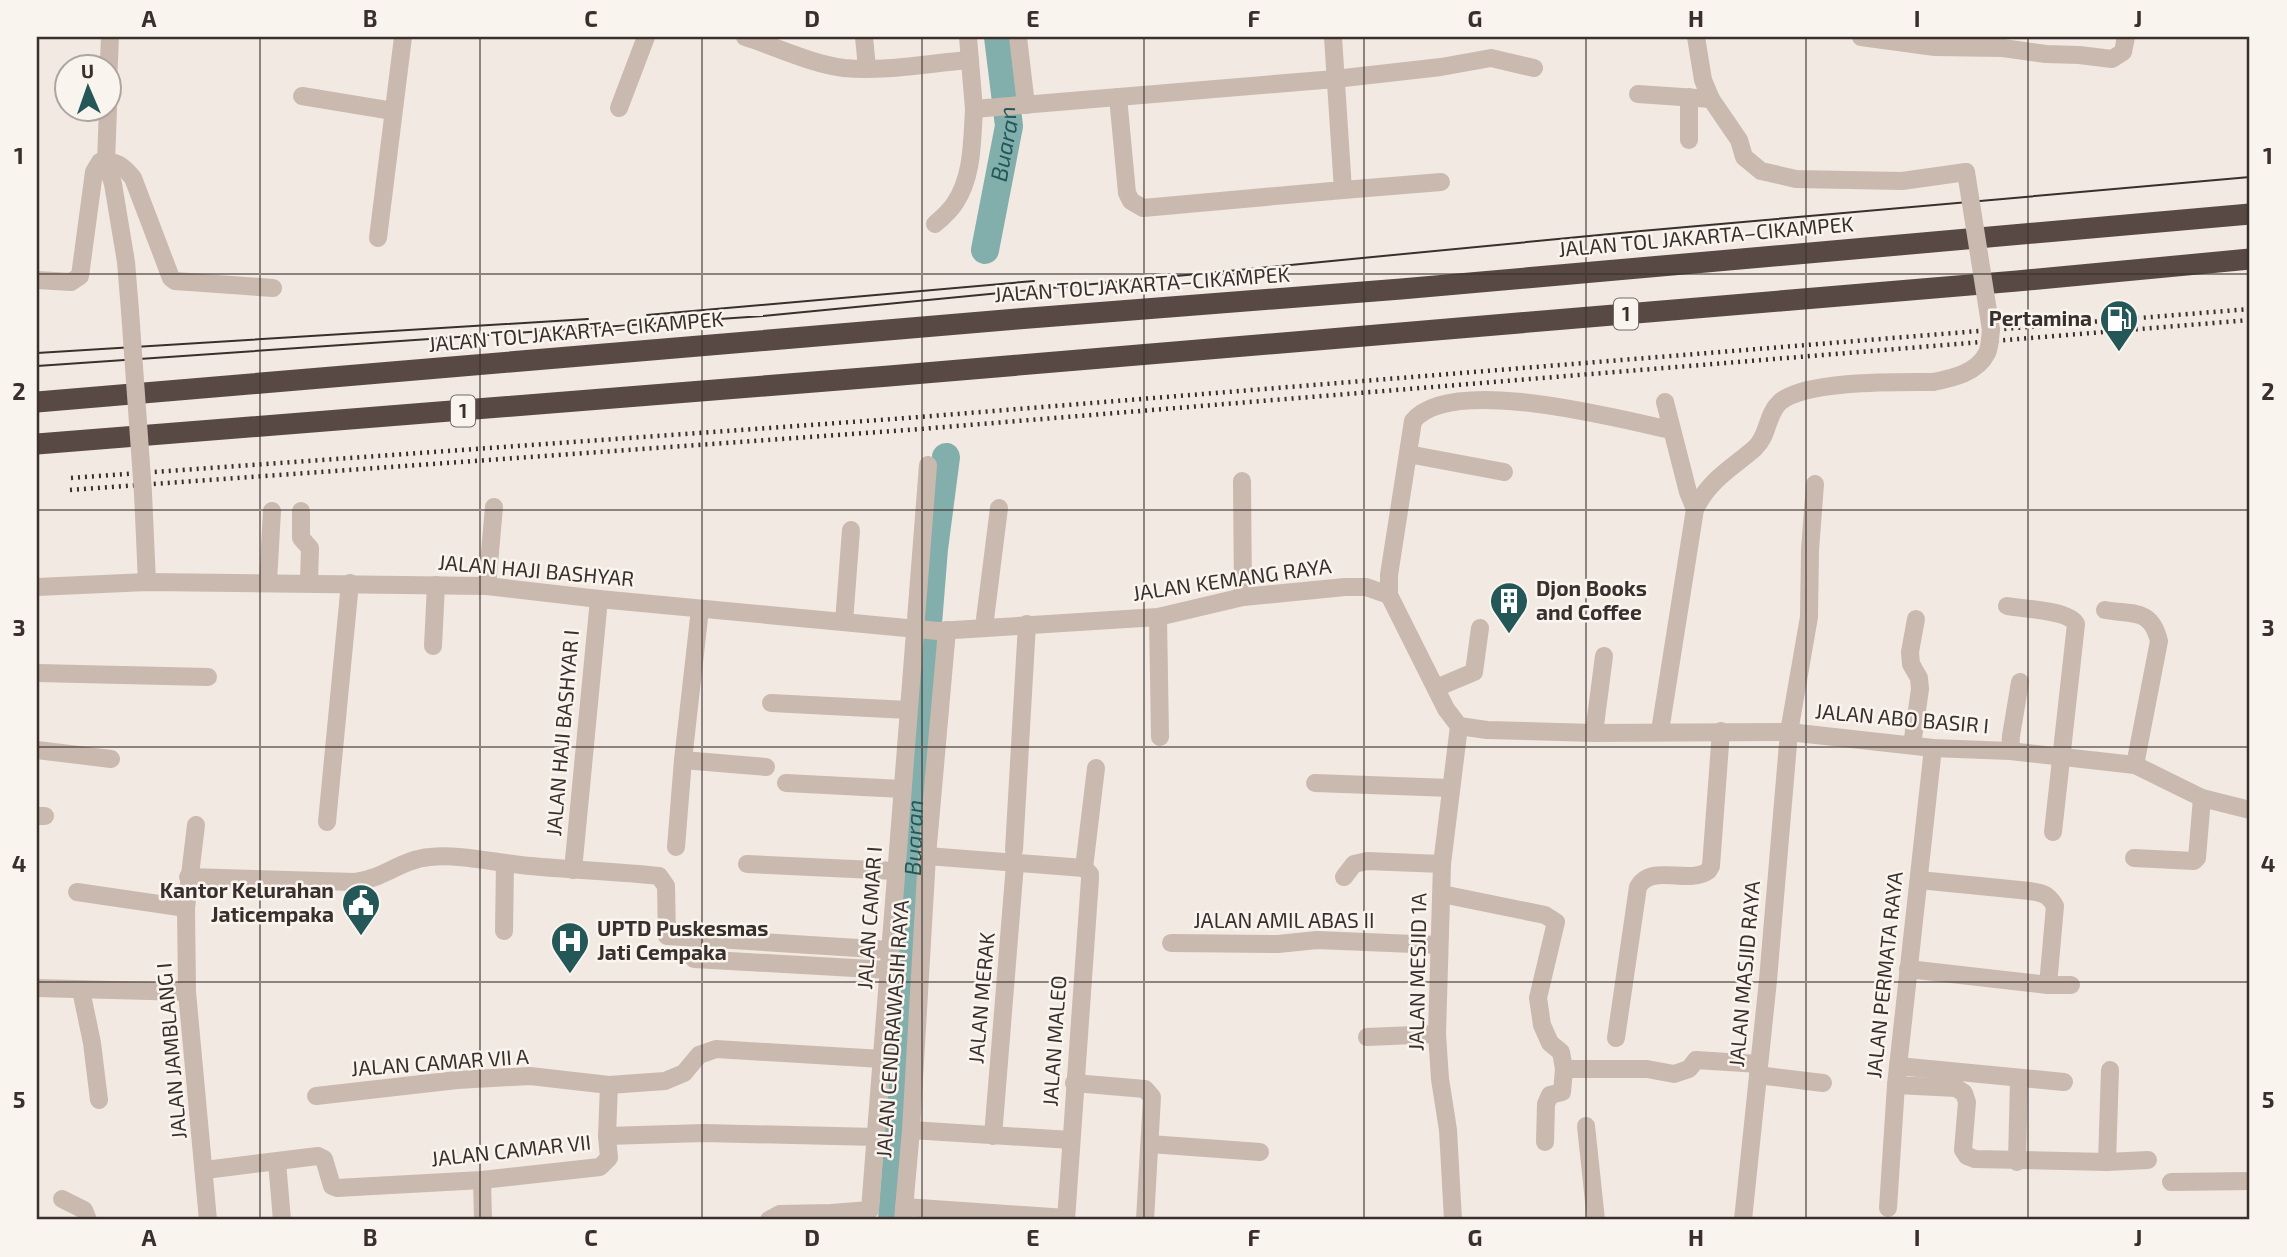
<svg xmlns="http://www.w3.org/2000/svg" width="2287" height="1257" viewBox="0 0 2287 1257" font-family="'Exo 2',sans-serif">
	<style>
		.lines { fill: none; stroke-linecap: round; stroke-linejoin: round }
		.river { stroke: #82aeac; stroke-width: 28 }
		.minor { stroke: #cab9ae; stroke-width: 18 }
		.highway { stroke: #594944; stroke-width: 21 }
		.tram { stroke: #392f2c; stroke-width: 2 }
		.rail { stroke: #392f2c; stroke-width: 4.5; stroke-dasharray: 2 5; stroke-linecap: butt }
		.minor-bridge { stroke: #cab9ae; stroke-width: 18 }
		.grid { fill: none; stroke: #392f2c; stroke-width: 2; stroke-opacity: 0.55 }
		.labels { text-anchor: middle; stroke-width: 5; stroke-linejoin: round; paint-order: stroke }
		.shield { fill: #faf4ee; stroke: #736a66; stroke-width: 2 }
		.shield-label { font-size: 19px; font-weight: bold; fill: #392f2c }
		.street-label { font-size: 21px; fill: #392f2c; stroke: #faf4ee }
		.poi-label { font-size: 21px; font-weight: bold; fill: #392f2c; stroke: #faf4ee; text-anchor: end }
		.water-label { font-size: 23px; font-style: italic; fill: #245858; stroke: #faf4ee }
		.neatline { fill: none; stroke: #392f2c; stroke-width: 2.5 }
		.grid-label { font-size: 23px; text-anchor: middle; font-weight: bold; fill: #392f2c }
	</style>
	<rect width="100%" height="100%" fill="#f2e9e2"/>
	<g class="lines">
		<g class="river">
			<path id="s1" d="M985,250L1009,126L998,37"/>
			<path id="s2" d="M892,1220L909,998L916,773L934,549L946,457"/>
		</g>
		<g class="minor">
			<path d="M745,37C777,47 811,64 844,68C885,72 929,63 970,60"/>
			<path d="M864,37L867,68"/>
			<path d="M968,37L974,109L1335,79L1441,67L1491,58L1534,68"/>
			<path d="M1018,37L1026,105"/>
			<path d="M1696,37L1703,80L1711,99L1739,140L1744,157L1761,171L1796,179L1902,181L1966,172"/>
			<path d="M1861,37L1935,47L2003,48L2046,54L2079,55L2112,59L2123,52L2126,37"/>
			<path d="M108,84L110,37"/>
			<path d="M1638,94L1711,99"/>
			<path d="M302,96L393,111"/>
			<path d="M1118,97L1127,193L1131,201L1143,208L1343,190L1333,37"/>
			<path d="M108,108L106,162L113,184L126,262L130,311"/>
			<path d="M619,108L646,37"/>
			<path d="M1689,140V97"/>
			<path d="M1343,190L1441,182"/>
			<path d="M935,224C942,218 950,211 955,203C973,176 972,141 974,109"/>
			<path d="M378,238L403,37"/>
			<path d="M37,280L71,282L80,276L94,172L100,162C116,160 123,166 133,178L171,278L175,281L273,288"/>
			<path d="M1665,402L1688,492L1695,509"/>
			<path d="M1408,454L1504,472"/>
			<path d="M1242,481L1243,597"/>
			<path d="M143,493L147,582"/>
			<path d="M301,511V538L310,548L309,583"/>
			<path d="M268,582L272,511"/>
			<path d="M487,586L494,507"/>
			<path d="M37,587L147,582L487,586L599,599L938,631L1158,617L1243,597L1345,587H1366L1389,595L1446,709L1459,726L1487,730L1594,733L1789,732L1933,748L2010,751L2135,765L2202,798L2250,810"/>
			<path d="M1389,595V575L1413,421C1451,374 1618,419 1671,430"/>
			<path d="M2007,606C2023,609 2069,610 2076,624L2053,832"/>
			<path d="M2105,610C2133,615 2151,608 2159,641L2135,765"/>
			<path d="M1158,617L1160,737"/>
			<path d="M844,622L851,530"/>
			<path d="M984,627L999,508"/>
			<path d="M433,646L436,585"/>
			<path d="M37,673L208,677"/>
			<path d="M1436,688L1474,672L1480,628"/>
			<path d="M771,703L908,710"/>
			<path d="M1660,731L1695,509C1710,479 1731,469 1755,448C1769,435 1766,415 1780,402C1806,380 1898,382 1933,382"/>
			<path d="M1594,733L1604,656"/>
			<path d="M1912,745L1920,689L1919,678L1911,664L1910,652L1916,619"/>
			<path d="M37,750L111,759"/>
			<path d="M2010,751L2011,736L2020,682"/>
			<path d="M683,760L766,767"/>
			<path d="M786,783L902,789"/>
			<path d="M1315,783L1450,788"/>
			<path d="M37,816H45"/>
			<path d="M327,822L350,583"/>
			<path d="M196,825L186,908L187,992L208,1220"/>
			<path d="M676,847L683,760L700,609"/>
			<path d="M1014,850L1027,624"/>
			<path d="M927,856L1084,868"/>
			<path d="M2134,858L2194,861L2197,858L2202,798"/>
			<path d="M747,864L896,871"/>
			<path d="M1084,868L1096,768"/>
			<path d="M573,870L599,599"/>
			<path d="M188,877L355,882C383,879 402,859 430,857C460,854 491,862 521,865C567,870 613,871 659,876L666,886L667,936L890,950"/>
			<path d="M1344,877L1354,864L1367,861L1442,864"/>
			<path d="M1919,880L2030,891C2043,893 2048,894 2055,906L2048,985"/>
			<path d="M77,892L186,908"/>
			<path d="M1442,894L1545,915L1556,922L1538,998L1542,1025L1550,1043L1561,1052L1564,1069L1562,1092L1550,1095L1546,1104L1545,1142"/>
			<path d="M504,931L505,863"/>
			<path d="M1171,943L1278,944L1317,940L1438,945"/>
			<path d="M694,959L889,970"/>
			<path d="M1908,969L2048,985H2071"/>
			<path d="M37,988L187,992"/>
			<path d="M81,990L92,1043L99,1100"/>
			<path d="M1367,1037L1437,1034"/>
			<path d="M1616,1038L1638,887C1651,863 1688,885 1708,871L1711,866L1721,731"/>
			<path d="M1898,1066L2064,1082"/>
			<path d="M1564,1069H1647L1674,1074L1689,1069L1696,1060L1759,1064"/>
			<path d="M1758,1075L1823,1083"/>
			<path d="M1074,1083L1145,1089L1152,1097L1145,1220"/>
			<path d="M1896,1085L1956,1088L1964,1093L1967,1102L1963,1150L1967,1156L1975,1159L2107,1162L2148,1160"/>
			<path d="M316,1096L457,1080L530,1076L609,1085L665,1081L684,1073L699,1055L716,1049L882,1059"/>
			<path d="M1586,1126L1596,1220"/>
			<path d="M911,1130L1071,1140"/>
			<path d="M607,1136L704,1133L876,1137"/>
			<path d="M993,1136L1015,864"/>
			<path d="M1150,1144L1260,1152"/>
			<path d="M277,1162L282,1220"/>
			<path d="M2017,1162L2019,1078"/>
			<path d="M2107,1162L2110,1070"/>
			<path d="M205,1170L318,1156L324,1159L332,1186L337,1188L482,1180L600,1167L609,1158L607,1136L609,1085"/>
			<path d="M482,1180L483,1220"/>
			<path d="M2171,1182L2250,1181"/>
			<path d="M62,1199L84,1210L88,1220"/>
			<path d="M904,1207L1066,1218"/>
			<path d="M1888,1208L1896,1085L1933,748"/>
			<path d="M769,1220L780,1214L831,1213L870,1210L928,465"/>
			<path d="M903,1220L911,1130L927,856L947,630"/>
			<path d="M1066,1220L1090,879V874L1084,868"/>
			<path d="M1453,1220L1448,1130L1440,1079L1437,1034L1442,864L1459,726"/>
			<path d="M1743,1220L1768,980L1789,732L1809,617L1810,550L1815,484"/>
		</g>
		<g class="highway">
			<path d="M37,402L1017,319L1401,289L2250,214"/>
			<path d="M37,444L889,376L2017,281L2250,259"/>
		</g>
		<g class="tram">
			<path d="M647,315L1034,281"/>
			<path d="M37,353L588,319"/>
			<path d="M37,366L763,316L1641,231L2250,177"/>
		</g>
		<g class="rail">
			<path d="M71,478L907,418L2250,309"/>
			<path d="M70,490L908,430L2250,320"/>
		</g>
		<g class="minor-bridge">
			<path d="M130,311L143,493"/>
			<path d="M1933,382C1953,378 1977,373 1987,353C1990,347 1990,337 1991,330L1966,172"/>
		</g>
	</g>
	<path class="grid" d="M260,37V1220M480,37V1220M702,37V1220M922,37V1220M1144,37V1220M1364,37V1220M1586,37V1220M1806,37V1220M2028,37V1220M37,274H2250M37,510H2250M37,747H2250M37,982H2250"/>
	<defs>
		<symbol id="fuel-pin" viewBox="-11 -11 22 30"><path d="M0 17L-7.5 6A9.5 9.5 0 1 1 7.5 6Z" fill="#245858" stroke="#faf4ee"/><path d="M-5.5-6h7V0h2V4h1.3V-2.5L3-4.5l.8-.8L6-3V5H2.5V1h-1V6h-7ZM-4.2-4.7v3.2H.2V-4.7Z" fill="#fff"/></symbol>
		<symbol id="building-pin" viewBox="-11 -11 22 30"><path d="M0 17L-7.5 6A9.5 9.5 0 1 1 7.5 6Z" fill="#245858" stroke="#faf4ee"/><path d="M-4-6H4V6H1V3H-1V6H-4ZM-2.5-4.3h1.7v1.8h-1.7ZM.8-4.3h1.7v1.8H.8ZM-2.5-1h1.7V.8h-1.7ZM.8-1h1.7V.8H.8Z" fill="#fff"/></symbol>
		<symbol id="civic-pin" viewBox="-11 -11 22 30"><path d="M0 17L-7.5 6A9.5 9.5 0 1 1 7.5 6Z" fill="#245858" stroke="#faf4ee"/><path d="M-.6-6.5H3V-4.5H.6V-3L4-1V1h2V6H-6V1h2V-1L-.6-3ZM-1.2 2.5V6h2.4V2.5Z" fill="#fff"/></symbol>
		<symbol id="hospital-pin" viewBox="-11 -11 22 30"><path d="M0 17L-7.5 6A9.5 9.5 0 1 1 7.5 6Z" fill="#245858" stroke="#faf4ee"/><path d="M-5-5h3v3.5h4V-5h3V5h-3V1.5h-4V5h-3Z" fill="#fff"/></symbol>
	</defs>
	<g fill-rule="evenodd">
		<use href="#fuel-pin" x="2097" y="297" width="44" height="60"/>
		<use href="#building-pin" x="1487" y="579" width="44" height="60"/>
		<use href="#civic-pin" x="339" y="881" width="44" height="60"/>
		<use href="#hospital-pin" x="548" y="919" width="44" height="60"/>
	</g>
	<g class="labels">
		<g class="shield">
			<rect x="1614" y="298.5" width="24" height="31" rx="5"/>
			<rect x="451" y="395.5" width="24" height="31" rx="5"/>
		</g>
		<g class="shield-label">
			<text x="1626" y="321">1</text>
			<text x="463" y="418">1</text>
		</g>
		<g class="street-label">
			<text transform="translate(1706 237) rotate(-5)" y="7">JALAN TOL JAKARTA–CIKAMPEK</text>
			<text transform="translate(1142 285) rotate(-4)" y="7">JALAN TOL JAKARTA–CIKAMPEK</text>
			<text transform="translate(576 332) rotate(-5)" y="7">JALAN TOL JAKARTA–CIKAMPEK</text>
			<text transform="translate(536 571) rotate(5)" y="7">JALAN HAJI BASHYAR</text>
			<text transform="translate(1232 580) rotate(-8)" y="7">JALAN KEMANG RAYA</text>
			<text transform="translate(1902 719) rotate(5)" y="7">JALAN ABO BASIR I</text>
			<text transform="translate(563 733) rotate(-85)" y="7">JALAN HAJI BASHYAR I</text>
			<text transform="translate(870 918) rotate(-86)" y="7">JALAN CAMAR I</text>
			<text x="1284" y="928">JALAN AMIL ABAS II</text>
			<text transform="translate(1418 972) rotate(-89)" y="7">JALAN MESJID 1A</text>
			<text transform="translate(1745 974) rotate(-85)" y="7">JALAN MASJID RAYA</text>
			<text transform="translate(1885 975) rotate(-84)" y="7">JALAN PERMATA RAYA</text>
			<text transform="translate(982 998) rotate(-85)" y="7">JALAN MERAK</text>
			<text transform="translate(893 1029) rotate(-86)" y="7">JALAN CENDRAWASIH RAYA</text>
			<text transform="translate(1055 1041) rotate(-86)" y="7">JALAN MALEO</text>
			<text transform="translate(172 1051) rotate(-95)" y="7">JALAN JAMBLANG I</text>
			<text transform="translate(440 1063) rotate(-4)" y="7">JALAN CAMAR VII A</text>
			<text transform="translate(511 1151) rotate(-6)" y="7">JALAN CAMAR VII</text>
		</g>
		<g class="poi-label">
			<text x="2092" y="326">Pertamina</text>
			<text x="1536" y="596" text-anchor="start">Djon Books<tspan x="1536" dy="24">and Coffee</tspan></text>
			<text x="334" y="898">Kantor Kelurahan<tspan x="334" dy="24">Jaticempaka</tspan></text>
			<text x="597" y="936" text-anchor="start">UPTD Puskesmas<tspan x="597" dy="24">Jati Cempaka</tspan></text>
		</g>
		<g class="water-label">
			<text dy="8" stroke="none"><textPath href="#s1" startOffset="108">Buaran</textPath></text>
			<text dy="8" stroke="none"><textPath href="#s2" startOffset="383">Buaran</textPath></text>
		</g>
	</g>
	<rect width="2287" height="1257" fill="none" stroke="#faf4ee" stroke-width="77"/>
	<g transform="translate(88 88) rotate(358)"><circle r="33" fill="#faf4ee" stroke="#ada5a0" stroke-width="2"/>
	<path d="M0-5L12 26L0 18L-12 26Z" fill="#245858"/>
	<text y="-10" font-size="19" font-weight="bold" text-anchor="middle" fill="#392f2c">U</text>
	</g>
	<rect x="38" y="38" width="2210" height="1180" class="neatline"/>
	<g class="grid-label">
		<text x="149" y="27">A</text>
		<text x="370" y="27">B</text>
		<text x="591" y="27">C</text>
		<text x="812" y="27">D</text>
		<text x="1033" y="27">E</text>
		<text x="1254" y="27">F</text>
		<text x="1475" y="27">G</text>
		<text x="1696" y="27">H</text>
		<text x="1917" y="27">I</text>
		<text x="2138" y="27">J</text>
		<text x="19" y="164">1</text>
		<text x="2268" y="164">1</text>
		<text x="19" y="400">2</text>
		<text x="2268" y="400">2</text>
		<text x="19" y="636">3</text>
		<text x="2268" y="636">3</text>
		<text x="19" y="872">4</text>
		<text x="2268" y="872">4</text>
		<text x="19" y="1108">5</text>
		<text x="2268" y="1108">5</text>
		<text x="149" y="1246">A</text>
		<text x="370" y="1246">B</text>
		<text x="591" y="1246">C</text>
		<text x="812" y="1246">D</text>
		<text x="1033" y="1246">E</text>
		<text x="1254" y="1246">F</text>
		<text x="1475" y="1246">G</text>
		<text x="1696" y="1246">H</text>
		<text x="1917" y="1246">I</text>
		<text x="2138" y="1246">J</text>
	</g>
</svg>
